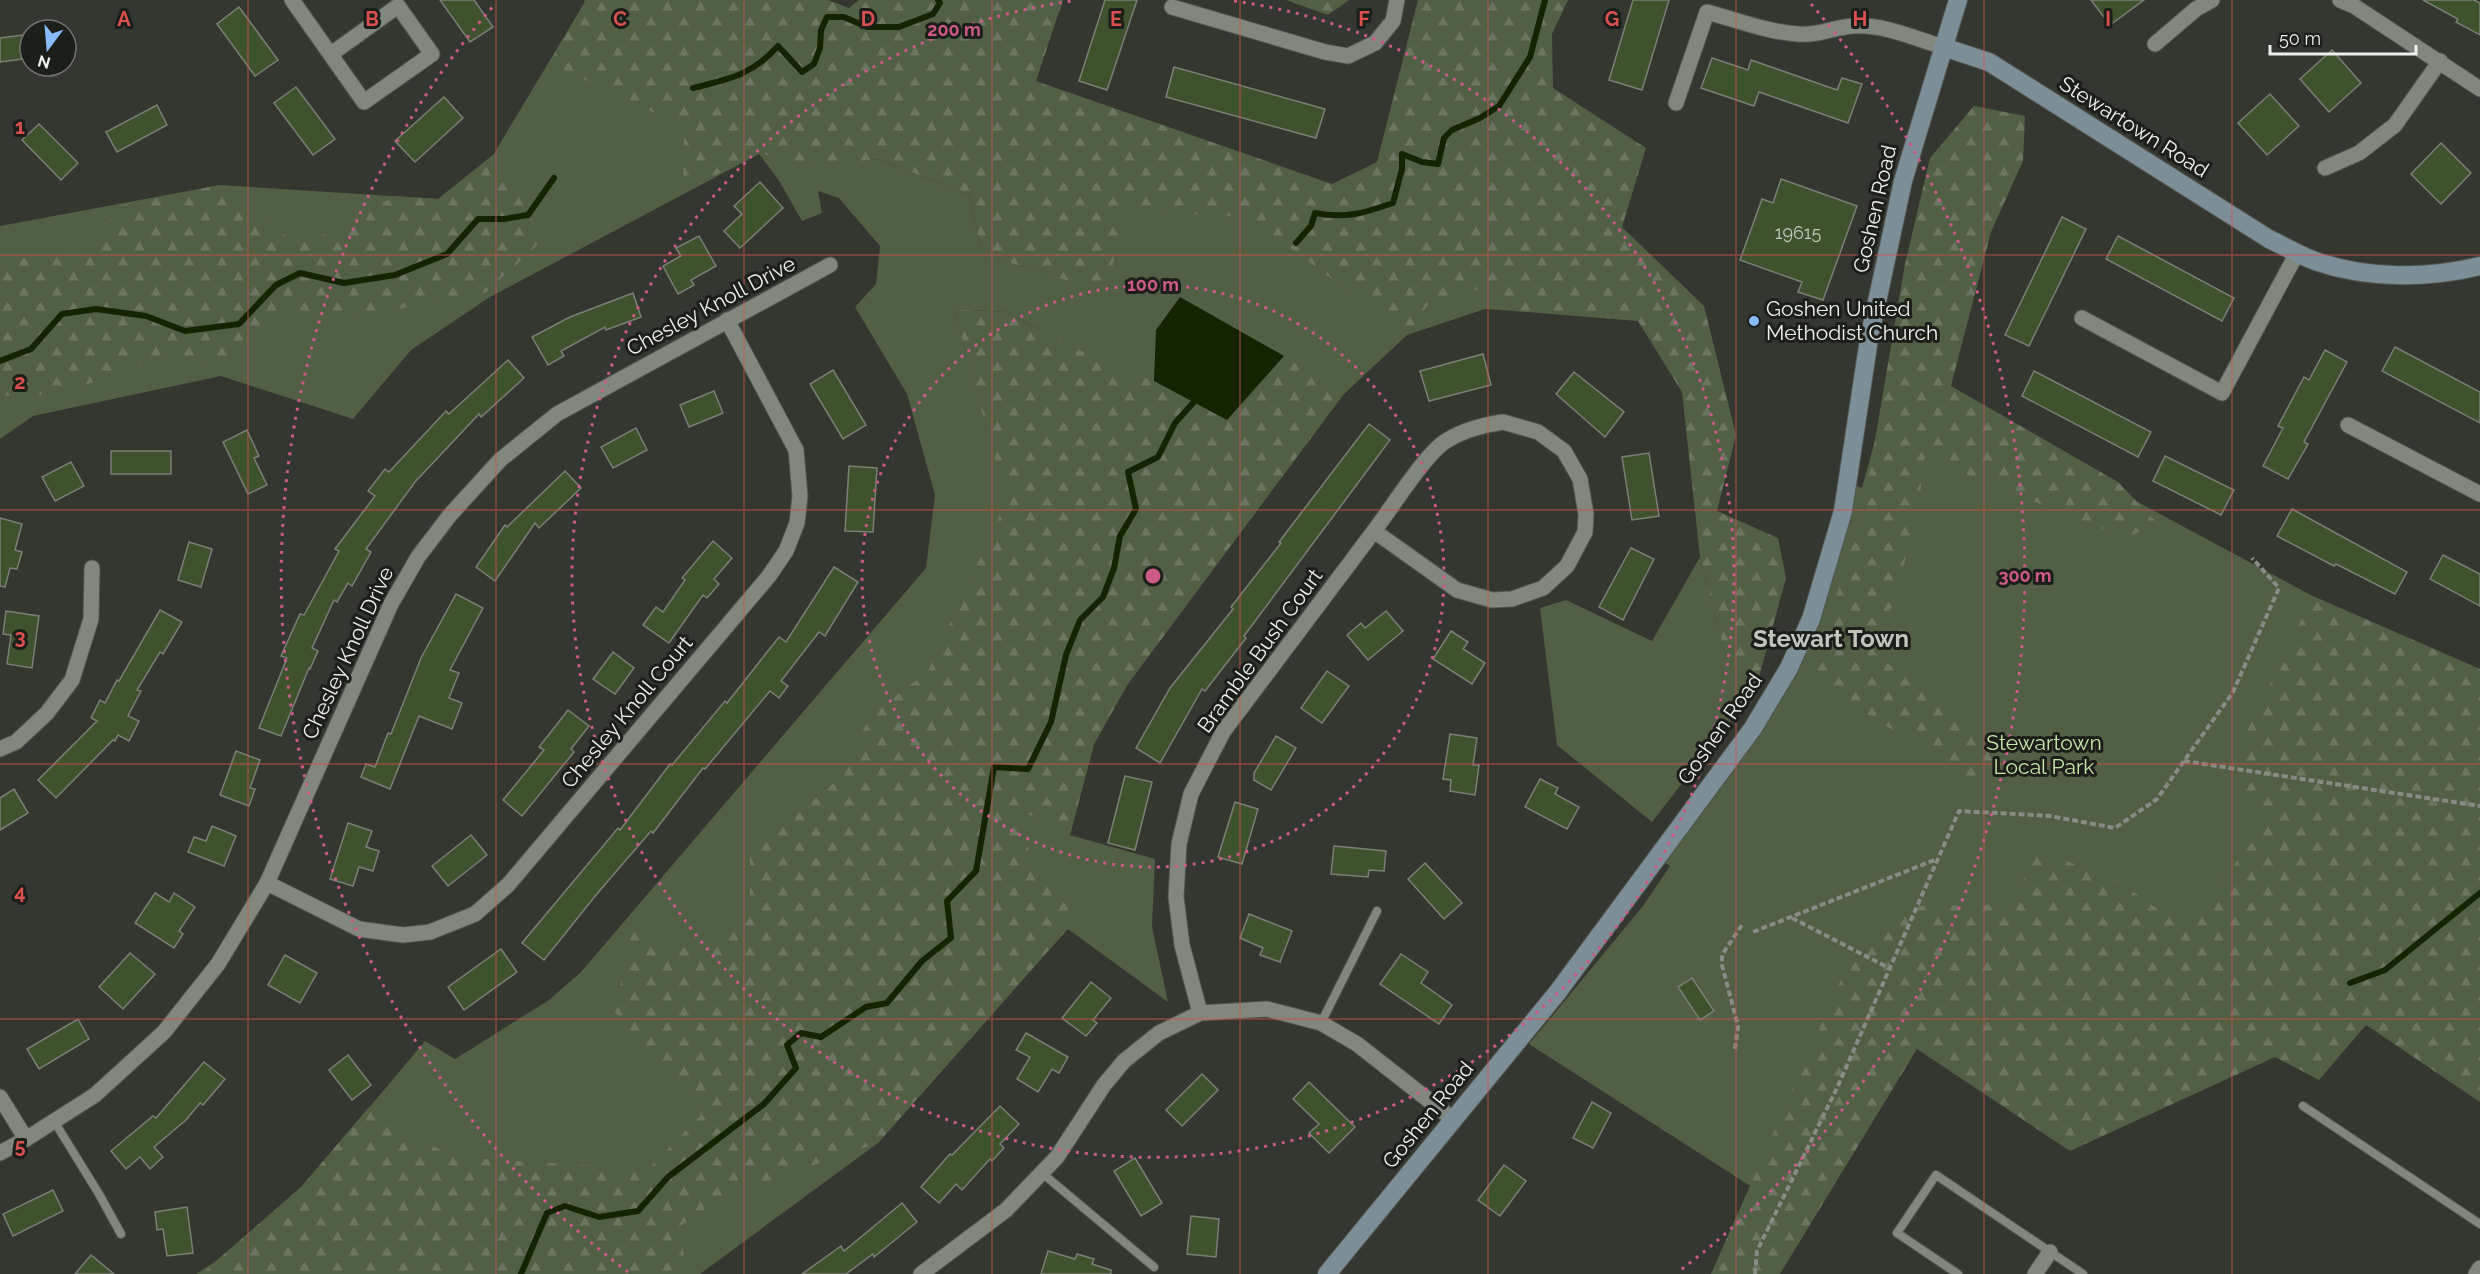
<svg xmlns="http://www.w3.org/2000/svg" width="2480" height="1274" viewBox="0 0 2480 1274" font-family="Raleway,sans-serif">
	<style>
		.green { fill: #515f45; fill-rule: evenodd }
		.forest { fill: url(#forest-firs) }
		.water { fill: #142402 }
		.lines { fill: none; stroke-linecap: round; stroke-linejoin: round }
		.stream { stroke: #142402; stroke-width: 6 }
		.building { fill: #3f522e; stroke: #7a7f76; stroke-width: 1.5 }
		.lane-casing { stroke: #51554e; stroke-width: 10 }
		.street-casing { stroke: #51554e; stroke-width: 17 }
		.secondary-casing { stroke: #51554e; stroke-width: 20 }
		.path { stroke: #878b84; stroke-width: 4; stroke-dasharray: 6 3; stroke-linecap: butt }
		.lane { stroke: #81877d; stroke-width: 8 }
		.street { stroke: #81877d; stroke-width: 15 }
		.secondary { stroke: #7c8e98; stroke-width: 18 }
		.grid { fill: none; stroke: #db504f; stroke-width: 1.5; stroke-opacity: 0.55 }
		.ring { fill: none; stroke: #cf5986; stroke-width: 3; stroke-dasharray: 3 6 }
		.poi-dot { fill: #87bbfb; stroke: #1c1e1a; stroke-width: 2 }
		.labels { text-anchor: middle; stroke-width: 6; stroke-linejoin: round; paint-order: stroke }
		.number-label { font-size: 18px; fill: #c2c8bc }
		.street-label { font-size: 21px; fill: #edf0eb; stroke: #1c1e1a }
		.poi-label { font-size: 21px; fill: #edf0eb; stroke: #1c1e1a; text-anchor: start }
		.park-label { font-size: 21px; fill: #c4e6a7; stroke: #1c1e1a }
		.quarter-label { font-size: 24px; font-weight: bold; fill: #c0c6bc; stroke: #1c1e1a }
		.grid-label { font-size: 20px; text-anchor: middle; font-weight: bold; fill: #db504f; stroke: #1c1e1a; stroke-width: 6; stroke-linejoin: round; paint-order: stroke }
		.centre { fill: #cf5986; stroke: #1c1e1a; stroke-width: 3 }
		.ring-label { font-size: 18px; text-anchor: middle; font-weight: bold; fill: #cf5986; stroke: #1c1e1a; stroke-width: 6; stroke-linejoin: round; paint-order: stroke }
	</style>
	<defs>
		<pattern id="forest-firs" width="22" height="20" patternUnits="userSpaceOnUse" patternTransform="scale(1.5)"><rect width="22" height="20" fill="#515f45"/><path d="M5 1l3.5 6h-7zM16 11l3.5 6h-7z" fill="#6a7660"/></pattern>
	</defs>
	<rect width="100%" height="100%" fill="#33372f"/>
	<g class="green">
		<path d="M586,0H805L1512,253L1496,287L1514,311L1485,309L1407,335L1343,395L1128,683L1094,744L1070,835L1155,859L1152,927L1168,1002L1068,929L878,1143L700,1274H196L269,1227L425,1041L455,1059L549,1000L581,972L926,568L935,495L907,394L855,307L876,284L880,246L839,198L818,191L822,213L802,221L778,179L759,154L490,297L411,350L353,419L221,376L33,416L0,439V226L220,185L438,199L493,155ZM928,68L1097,125L1054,276L982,254L969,195L879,159L813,165L806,128ZM954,309L1006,312L1039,329L1001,479Z"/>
		<path d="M1894,371L2480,686V1024L1855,974L1755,1189L1529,1044L1643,906L1670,866L1659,859L1780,689L1852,484L1862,488Z"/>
		<path d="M1700,557L1728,664L1756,688L1652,822L1557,745L1540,608L1566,600L1652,641Z"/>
	</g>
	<g class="forest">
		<path d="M584,0H828L849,8L859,0H1063L1036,81L1332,184L1377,162L1418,0H1568L1552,34L1553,88L1646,148L1622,227L1704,306L1736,435L1717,511L1778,538L1786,578L1756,688L1728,665L1700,557L1682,392L1638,321L1514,311L1494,285L1429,303L1407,335L1249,217L1124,211L1107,293L982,254L969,195L879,159L818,166L759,153L683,192L684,127L549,63L585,2Z"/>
		<path d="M1286,0H1349L1328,15Z"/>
		<path d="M1974,106L2025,116L2023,161L1991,232L1951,386L2118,482L2160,526L2124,537L1924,458L1918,513L1896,595L1874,652L1999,753L1976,783L1805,674L1829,620L1864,504L1905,264L1930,158Z"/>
		<path d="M493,155L544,239L485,293L349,318L293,309L218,365L167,352L63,394L0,396V253L89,250L121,205L220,185L289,238L313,241L395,196L438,199Z"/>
		<path d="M954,309L1006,312L1114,368L1154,381L1227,420L1284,356L1343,395L1128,684L1094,744L1070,835L1016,808L1032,860L1069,901L1068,928L878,1143L722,1197L679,1227L687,1274H201L301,1187L369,1107L452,1157L648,1169L701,1115L615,1012L631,931L709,955L750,900V854L836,781L871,715L928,671L1006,501Z"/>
		<path d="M2313,596L2480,669V1102L2366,1025L2319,1080L2275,1057L2070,1151L1917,1049L1780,1274H1711L1854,950L1917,906L2015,904L2034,849L2115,879L2184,928L2263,828L2233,760Z"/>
	</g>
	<path class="water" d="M1180,297L1284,356L1227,420L1154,381L1156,330Z"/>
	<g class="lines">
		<g class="stream">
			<path d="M693,88C730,79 752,75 778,46L802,72L814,64L820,48L821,30L827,17H844L867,27H899L933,14L940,3L938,0"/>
			<path d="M1296,243L1311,226L1315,213C1346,219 1364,213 1393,203L1402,169V154L1422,162L1438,164L1444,138L1452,130L1480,118L1499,106L1530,57L1545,0"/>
			<path d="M0,361L31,349L62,314L96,309L146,316L185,331L239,324L276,285L300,273L344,283L395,275L447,254L478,219H504L528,215L554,178"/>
			<path d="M2350,983L2385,970L2480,893"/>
			<path d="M521,1274L547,1213L565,1206L599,1217L638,1211L668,1177L764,1104L796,1068L787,1045L801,1033L821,1037L866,1007L887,1003L922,961L951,938L947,901L976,871L994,767L1028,769L1051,722L1066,655L1080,620L1103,597L1114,568L1120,536L1136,509L1128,472L1158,457L1175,423L1193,403"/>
		</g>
	</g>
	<g class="building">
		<path d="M440,0H474L493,27L470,42Z"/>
		<path d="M1105,0H1137L1107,90L1079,81Z"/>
		<path d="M1633,0H1669L1642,90L1609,80Z"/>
		<path d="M2091,0H2144L2110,25Z"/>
		<path d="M2423,0H2474L2480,3V35L2456,22L2458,19Z"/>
		<path d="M239,7L278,60L255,76L217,24Z"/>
		<path d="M30,34V58L0,62V38Z"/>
		<path d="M2332,50L2361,83L2329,112L2300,79Z"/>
		<path d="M1712,58L1748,70L1751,60L1837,90L1842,78L1862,84L1848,123L1759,92L1754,106L1701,88Z"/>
		<path d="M1174,67L1325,109L1316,138L1166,97Z"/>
		<path d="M296,87L335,139L313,155L274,103Z"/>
		<path d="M2270,94L2299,126L2267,155L2238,123Z"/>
		<path d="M444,97L463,118L415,162L395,141Z"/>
		<path d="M157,105L167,125L117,152L106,132Z"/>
		<path d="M39,124L78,163L61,180L22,140Z"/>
		<path d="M2441,143L2471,173L2441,204L2411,174Z"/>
		<path d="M1781,179L1857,206L1823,300L1798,292L1802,282L1740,260L1762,199L1773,203Z"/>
		<path d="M760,182L783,208L740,248L724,231L742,214L734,206Z"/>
		<path d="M2062,217L2086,229L2029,346L2005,335Z"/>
		<path d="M699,236L716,266L691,280L694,285L678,294L663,266L681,256L676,248Z"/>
		<path d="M2118,236L2234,298L2222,321L2106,259Z"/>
		<path d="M633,293L641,317L606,330L605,327L561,351L564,356L548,365L532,337L570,317Z"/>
		<path d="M2395,347L2480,392V423L2382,371Z"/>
		<path d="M2325,350L2347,362L2304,442L2308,444L2288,479L2263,466L2283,428L2278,426L2304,377L2309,380Z"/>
		<path d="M1483,354L1491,385L1429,401L1420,371Z"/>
		<path d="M508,360L524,378L481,417L479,414L415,482L366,549L371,552L352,586L348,583L337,602L334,600L312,648L318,651L310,669L309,668L281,736L259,728L287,658L281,656L300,614L304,615L339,551L335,549L375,496L368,491L385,469L389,472L446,411L449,414Z"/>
		<path d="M833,370L866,425L843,439L810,384Z"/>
		<path d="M2034,371L2151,432L2138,457L2022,396Z"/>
		<path d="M1574,372L1624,412L1605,437L1556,394Z"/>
		<path d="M714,391L723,413L689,427L680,405Z"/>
		<path d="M1369,424L1390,440L1244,636L1246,638L1205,691L1202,689L1160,763L1136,748L1170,688L1233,609L1231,607L1281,543L1279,542Z"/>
		<path d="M636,428L647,450L613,468L601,447Z"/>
		<path d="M247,430L259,456L254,458L267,485L248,494L223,442Z"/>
		<rect x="111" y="451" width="60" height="23"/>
		<path d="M1649,453L1659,516L1632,520L1622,457Z"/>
		<path d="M2165,456L2234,490L2221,515L2153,481Z"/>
		<path d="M71,462L84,486L55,501L42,477Z"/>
		<path d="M849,466L877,468L873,532L845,531Z"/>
		<path d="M565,471L581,488L539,528L535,523L495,581L476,567L505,525L507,527Z"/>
		<path d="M2292,509L2407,572L2395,594L2336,564L2334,566L2277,536Z"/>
		<path d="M0,518L22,524L15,550L22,552L17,569L10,568L5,587L0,586Z"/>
		<path d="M713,541L732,558L714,579L719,584L707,598L703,595L669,643L643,625L656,607L663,612L685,580L682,578Z"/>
		<path d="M189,542L212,549L201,587L178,580Z"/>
		<path d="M1631,548L1654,559L1623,620L1599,607Z"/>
		<path d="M2443,555L2480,574V606L2430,579Z"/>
		<path d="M834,567L858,582L825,636L819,632L781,681L788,686L779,698L770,691L705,769L703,768L653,833L651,831L596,895L544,960L522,943L618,828L620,830L670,764L672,765L725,701L727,703L779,637L786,642Z"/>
		<path d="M456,594L483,608L450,670L459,673L449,698L462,703L452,729L419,716L390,789L361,777L366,764L375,767L388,733L391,734L421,658Z"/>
		<path d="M160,610L182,622L163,654L160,652L137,690L141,691L128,716L139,721L129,741L118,735L115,741L113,740L56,798L38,780L97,721L91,718L100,700L105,703L117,680L119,681Z"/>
		<path d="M6,611L39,616L32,668L7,664L11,635L3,634Z"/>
		<path d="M1386,611L1403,631L1368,660L1347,635L1361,623L1365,628Z"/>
		<path d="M1451,631L1468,642L1463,649L1485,663L1472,684L1433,659Z"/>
		<path d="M613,652L634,668L615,694L593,679Z"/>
		<path d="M1327,671L1349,686L1322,723L1301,708Z"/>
		<path d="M568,710L589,726L571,749L574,752L522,816L503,800L544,750L539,747Z"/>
		<path d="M1450,734L1477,738L1473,765H1479L1475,795L1450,791L1451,780L1443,779Z"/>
		<path d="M1276,736L1296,748L1271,790L1254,780V773Z"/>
		<path d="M236,751L260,760L250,788L255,789L249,806L220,795Z"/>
		<path d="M1125,776L1152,782L1135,850L1108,843Z"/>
		<path d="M1540,779L1558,788L1555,794L1579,807L1567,829L1525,807Z"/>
		<path d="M14,789L28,813L0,830V798Z"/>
		<path d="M1235,802L1258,809L1242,864L1218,857Z"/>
		<path d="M348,823L372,831L366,847L379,851L373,871L359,867L353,886L330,879Z"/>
		<path d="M212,826L236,836L224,866L188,852L194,837L206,841Z"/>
		<path d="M471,835L487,855L448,886L432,866Z"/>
		<path d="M1334,846L1386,851L1384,871L1369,870L1368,877L1331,874Z"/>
		<path d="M1425,863L1462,903L1444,919L1408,879Z"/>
		<path d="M155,893L169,902L174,893L195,907L179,931L183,934L174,948L135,923Z"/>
		<path d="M1249,914L1292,931L1280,962L1260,955L1263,948L1240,938Z"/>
		<path d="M501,949L517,972L464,1010L448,987Z"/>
		<path d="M130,953L155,974L123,1009L99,987Z"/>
		<path d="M1401,954L1428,972L1421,983L1452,1005L1439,1024L1380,984Z"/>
		<path d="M285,955L317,973L300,1003L268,985Z"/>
		<path d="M1692,978L1714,1011L1700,1020L1678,987Z"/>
		<path d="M1091,982L1111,998L1093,1020L1097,1023L1086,1036L1062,1018Z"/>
		<path d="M78,1019L89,1039L39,1069L27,1049Z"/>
		<path d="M1026,1033L1068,1057L1059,1073L1052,1069L1038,1092L1017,1079L1030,1057L1016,1050Z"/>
		<path d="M348,1055L371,1085L352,1100L329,1070Z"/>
		<path d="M204,1062L225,1079L203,1105L200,1103L186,1120L154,1147L163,1157L150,1169L140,1157L126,1169L111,1151L153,1116L156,1118Z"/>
		<path d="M1202,1074L1218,1090L1182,1126L1166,1110Z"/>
		<path d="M1309,1082L1355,1127L1329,1153L1309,1133L1319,1124L1293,1099Z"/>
		<path d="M1592,1102L1611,1113L1593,1148L1573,1138Z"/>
		<path d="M1000,1106L1019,1124L1000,1144L1004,1148L992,1161L990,1159L962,1190L956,1184L939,1203L921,1187L950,1154L952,1155Z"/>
		<path d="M1135,1158L1162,1203L1141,1216L1114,1171Z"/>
		<path d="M1504,1165L1526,1181L1500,1216L1478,1200Z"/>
		<path d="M53,1190L63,1211L13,1236L3,1214Z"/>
		<path d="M902,1203L917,1222L874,1257L873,1254L846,1274H802L841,1246L844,1251Z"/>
		<path d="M187,1207L193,1253L167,1256L163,1229L157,1230L155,1212Z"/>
		<path d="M1191,1216L1219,1219L1216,1257L1187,1254Z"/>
		<path d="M1048,1251L1075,1259L1077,1254L1094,1259L1092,1264L1111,1270V1274H1041Z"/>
		<path d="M91,1255L114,1274H75Z"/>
	</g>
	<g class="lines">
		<defs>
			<g id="lane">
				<path d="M1321,1023L1377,911"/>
				<path d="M2303,1106L2480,1224"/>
				<path d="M54,1121L99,1194L121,1234"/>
				<path d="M1042,1173L1154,1267"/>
				<path d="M1958,1274L1897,1233L1936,1175L2083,1274"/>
			</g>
			<g id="street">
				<path d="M292,0L364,102L432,54L398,6L331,54"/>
				<path d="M2340,0L2354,6L2480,89"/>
				<path d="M1172,7L1325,52L1348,56L1375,43L1393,21L1397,0"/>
				<path d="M2155,44L2196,9L2212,0"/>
				<path d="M1676,103L1707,12C1737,20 1767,32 1798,34C1819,36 1834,27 1853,26C1883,24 1914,38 1943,47"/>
				<path d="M2325,168L2359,153L2395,125L2440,61"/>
				<path d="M2082,318L2222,393L2297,253"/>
				<path d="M1503,422L1538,432L1564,451L1580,479L1586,514L1585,532L1567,566L1543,588L1512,599L1492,600L1457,590L1374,531C1391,509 1425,454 1446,441C1463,430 1483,425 1503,422Z"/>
				<path d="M2348,425L2480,494"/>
				<path d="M0,749L16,742L47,713L72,680L91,619L92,568"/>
				<path d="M267,883L359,929L403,935L430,932L475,914L508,885L769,576L786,551L797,523L800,496L796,450L727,320"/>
				<path d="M1200,1013L1182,945L1176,897L1179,844L1191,794L1223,732L1374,531"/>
				<path d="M0,1097L26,1139"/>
				<path d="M0,1153L26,1139L95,1095L164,1032L218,964L267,883L391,604L418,557L450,515L500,460L557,414L830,265"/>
				<path d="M921,1274L1006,1210L1057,1157L1104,1085L1124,1061L1159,1033L1200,1013L1267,1009L1321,1023L1357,1044L1454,1120"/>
				<path d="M2035,1274L2050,1252"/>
				<path d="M2476,1274L2480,1268"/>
			</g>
			<g id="secondary">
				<path d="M1943,47L1989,62L2269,239C2284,246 2299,255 2315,261C2367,279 2427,279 2480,266"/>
				<path d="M1327,1274L1557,993L1753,728L1789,668L1811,619L1843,511L1869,339L1903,181L1958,0"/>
			</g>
		</defs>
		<use href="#lane" class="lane-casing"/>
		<use href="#street" class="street-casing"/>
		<use href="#secondary" class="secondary-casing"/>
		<g class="path">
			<path d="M2184,761L2480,806"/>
			<path d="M1792,918L1889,968"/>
			<path d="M1753,932L1937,859"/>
			<path d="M1735,1049L1738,1026L1722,965V955L1742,925"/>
			<path d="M1755,1274L1757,1251L1837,1088L1959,811L2050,816L2115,828L2157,799L2233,692L2279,588L2252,558"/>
		</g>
		<use href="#lane" class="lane"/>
		<use href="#street" class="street"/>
		<use href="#secondary" class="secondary"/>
	</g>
	<path class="grid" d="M248,0V1274M496,0V1274M744,0V1274M992,0V1274M1240,0V1274M1488,0V1274M1736,0V1274M1984,0V1274M2232,0V1274M0,255H2480M0,510H2480M0,764H2480M0,1019H2480"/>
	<g class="ring">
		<circle cx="1153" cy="576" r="291"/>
		<path d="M1234 1A581 581 0 1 1 1072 1"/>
		<path d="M628 1272A872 872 0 0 1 495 4M1811 4A872 872 0 0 1 1678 1272"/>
	</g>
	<circle class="poi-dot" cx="1754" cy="321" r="6"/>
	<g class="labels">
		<g class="number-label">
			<text x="1798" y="239">19615</text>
		</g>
		<g class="street-label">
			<text transform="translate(2134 127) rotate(32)" y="7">Stewartown Road</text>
			<text transform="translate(1875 209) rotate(-77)" y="7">Goshen Road</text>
			<text transform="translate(711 306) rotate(-28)" y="7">Chesley Knoll Drive</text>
			<text transform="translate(1260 651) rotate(-54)" y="7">Bramble Bush Court</text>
			<text transform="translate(348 653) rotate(-65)" y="7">Chesley Knoll Drive</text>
			<text transform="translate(627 712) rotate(-50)" y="7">Chesley Knoll Court</text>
			<text transform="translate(1720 729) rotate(-55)" y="7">Goshen Road</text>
			<text transform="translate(1428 1115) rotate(-51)" y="7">Goshen Road</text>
		</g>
		<g class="poi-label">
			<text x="1766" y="316">Goshen United<tspan x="1766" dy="24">Methodist Church</tspan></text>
		</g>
		<g class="park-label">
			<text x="2044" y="750">Stewartown<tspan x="2044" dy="24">Local Park</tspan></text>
		</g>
		<g class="quarter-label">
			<text x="1831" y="647">Stewart Town</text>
		</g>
	</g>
	<g class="grid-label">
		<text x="124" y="26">A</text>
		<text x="372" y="26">B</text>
		<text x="620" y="26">C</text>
		<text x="868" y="26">D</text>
		<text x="1116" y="26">E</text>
		<text x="1364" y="26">F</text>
		<text x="1612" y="26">G</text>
		<text x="1860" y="26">H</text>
		<text x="2108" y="26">I</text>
		<text x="20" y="134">1</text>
		<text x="20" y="389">2</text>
		<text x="20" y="644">3</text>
		<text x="20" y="899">4</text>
		<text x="20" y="1153">5</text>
	</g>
	<circle cx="1153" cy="576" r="9" class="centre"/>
	<g class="ring-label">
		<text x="954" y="36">200 m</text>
		<text x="1153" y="291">100 m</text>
		<text x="2025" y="582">300 m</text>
	</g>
	<g transform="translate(48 48) rotate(196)"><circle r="28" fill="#1c1e1a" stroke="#70726e" stroke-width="1.5"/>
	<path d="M0-4.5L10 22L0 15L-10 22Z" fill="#87bbfb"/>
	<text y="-9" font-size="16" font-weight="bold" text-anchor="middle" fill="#edf0eb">N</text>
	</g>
	<path d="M2270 45v9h146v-9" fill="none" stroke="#edf0eb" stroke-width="3"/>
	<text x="2279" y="45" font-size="18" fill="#edf0eb" stroke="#1c1e1a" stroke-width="4.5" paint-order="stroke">50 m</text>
</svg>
